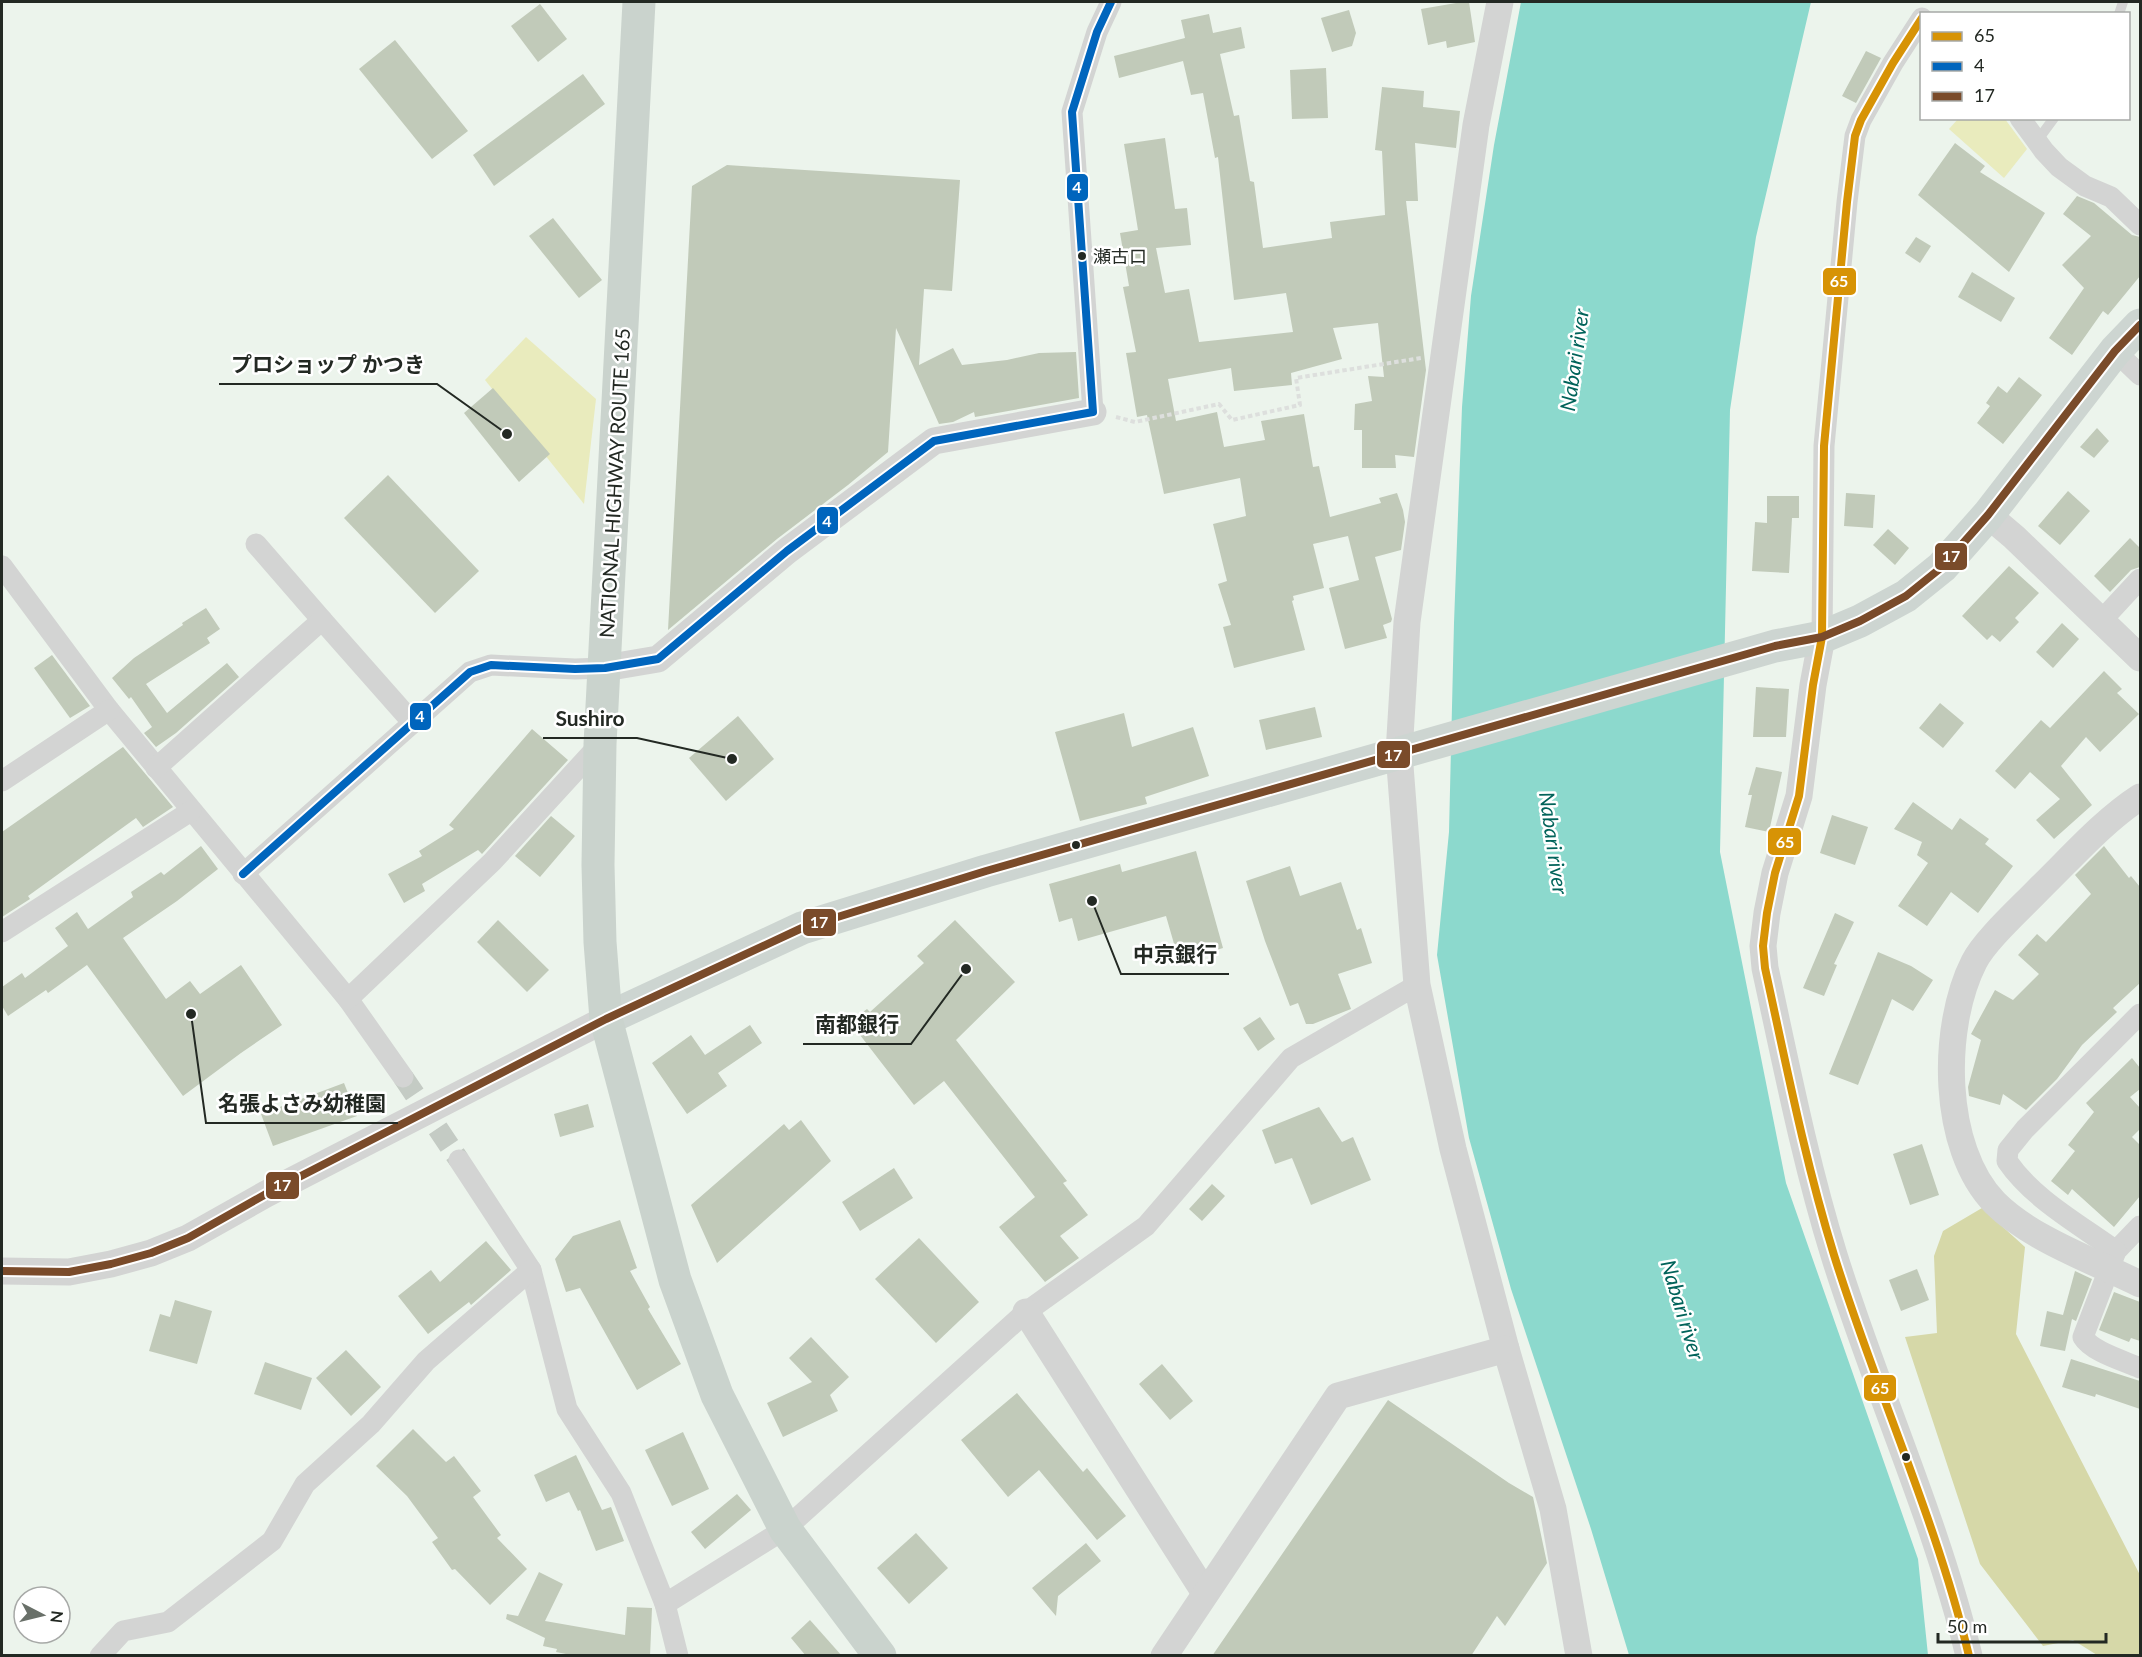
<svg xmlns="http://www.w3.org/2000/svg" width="2142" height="1657" viewBox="0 0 2142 1657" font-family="Lato,'Noto Sans JP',sans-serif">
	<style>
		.green { fill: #e9ebbd }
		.forest { fill: #d6d8a8 }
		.water { fill: #8cd9cd }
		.building { fill: #c1cab9 }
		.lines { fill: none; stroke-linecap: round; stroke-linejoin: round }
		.minor-tunnel { stroke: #c4cbc4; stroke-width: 21; stroke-dasharray: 21 10; stroke-linecap: butt }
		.path { stroke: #dddfdd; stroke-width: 4; stroke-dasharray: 4.5 3; stroke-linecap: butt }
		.service { stroke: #d3d4d3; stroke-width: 10 }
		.minor { stroke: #d3d4d3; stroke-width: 21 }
		.tertiary { stroke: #d3d4d3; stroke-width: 27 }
		.primary { stroke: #cdd5d1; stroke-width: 33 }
		.trunk { stroke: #cad3cd; stroke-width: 33 }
		.bus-1-casing { stroke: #fff; stroke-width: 12 }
		.bus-2-casing { stroke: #fff; stroke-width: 12 }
		.bus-3-casing { stroke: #fff; stroke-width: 12 }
		.bus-1 { stroke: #d79305; stroke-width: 8 }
		.bus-2 { stroke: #0065bd; stroke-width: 8 }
		.bus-3 { stroke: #7a4b2a; stroke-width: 8 }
		.bus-dot { fill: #232923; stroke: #fff; stroke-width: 2 }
		.labels { text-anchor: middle; stroke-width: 5; stroke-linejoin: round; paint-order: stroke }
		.bus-label { font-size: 18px; fill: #232923; stroke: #fff; text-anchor: start }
		.street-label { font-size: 20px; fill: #232923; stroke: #fff }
		.water-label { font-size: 21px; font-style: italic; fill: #01635a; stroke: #fff }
		.leader { fill: none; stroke: #232923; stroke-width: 2 }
		.callout-dot { fill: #232923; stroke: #fff; stroke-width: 2 }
		.callout-label { font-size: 21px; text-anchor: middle; font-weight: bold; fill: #232923; stroke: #fff; stroke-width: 5; stroke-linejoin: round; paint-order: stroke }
		.line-badge { stroke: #fff; stroke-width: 2 }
		.badge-label { font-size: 16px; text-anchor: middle; font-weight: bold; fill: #fff }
	</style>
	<rect width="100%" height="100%" fill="#ecf4ec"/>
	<g class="green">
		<path d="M1958,119H2005L2027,149L2004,178L1949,129Z"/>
		<path d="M526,337L596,399L584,504L485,380Z"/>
	</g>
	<path class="forest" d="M1982,1208L2025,1247L2016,1334L2140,1575V1655H2097L2073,1640L2043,1646L1980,1564L1905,1337L1937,1333L1934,1256L1943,1231Z"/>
	<path class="water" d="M1521,2H1811L1756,237L1730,410L1720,852L1786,1183L1918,1559L1928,1655H1629L1591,1529L1511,1289L1469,1138L1437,955L1449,832L1454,623L1462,407L1471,296L1494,145Z"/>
	<g class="building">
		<path d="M1462,2H1469L1475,42L1447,48L1446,41L1428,45L1421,9Z"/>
		<path d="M540,4L567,39L538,62L511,26Z"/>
		<path d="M1349,10L1356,33L1352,46L1332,52L1321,18Z"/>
		<path d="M1209,14L1213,33L1241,27L1245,48L1220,54L1234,116L1239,115L1250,181L1254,182L1263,248L1332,238L1330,222L1385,215L1382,151L1375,150L1382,87L1424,91L1423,107L1460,111L1456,148L1415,143L1418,201H1406L1426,370L1414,457L1395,455L1396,468H1362V430H1354L1355,404L1372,401L1368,376L1384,377L1378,323L1333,328L1342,359L1291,373L1292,385L1234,391L1231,368L1168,379L1176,421L1217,412L1224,447L1265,440L1261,421L1304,414L1313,467L1319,466L1330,517L1381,503L1379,498L1397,493L1403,510L1405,522L1401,550L1375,557L1392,619L1391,622L1383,625L1387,638L1345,649L1329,588L1359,580L1348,536L1313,544L1324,588L1293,596L1294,600L1292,601L1305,650L1234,668L1223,627L1231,625L1218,584L1227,581L1213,524L1246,516L1240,478L1164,494L1147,415L1137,417L1126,353L1136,352L1123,287L1129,286L1120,233L1138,230L1124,144L1165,138L1175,209L1187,208L1191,245L1156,248L1165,293L1189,289L1199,342L1293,332L1286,293L1234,300L1218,157L1215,158L1203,93L1191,95L1183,61L1119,78L1114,56L1185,38L1181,20Z"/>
		<path d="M395,40L468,131L432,159L359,69Z"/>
		<path d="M1866,51L1881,58L1856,103L1842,96Z"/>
		<path d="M1326,68L1328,118L1292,119L1290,70Z"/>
		<path d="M583,74L605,104L494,186L473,155Z"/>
		<path d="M1955,143L1985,166L1980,172L2045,213L2009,272L1918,195Z"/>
		<path d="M727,165L960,180L952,291L924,289L919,365L953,348L962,365L1007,360L1039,353L1076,352L1079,398L975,417L974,412L953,422L939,424L896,328L888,452L848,485L777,539L668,630L692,186Z"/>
		<path d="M2077,196L2094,203L2132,235L2140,237V276L2108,315L2103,311L2072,355L2049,338L2084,288L2062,265L2091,236L2063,214Z"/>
		<path d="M553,218L602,280L579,298L529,236Z"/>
		<path d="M1916,237L1931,246L1920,263L1905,253Z"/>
		<path d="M1972,272L2015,298L2001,322L1958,297Z"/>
		<path d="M2019,377L2042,395L2003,444L1977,423L1990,406L1986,403L1998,386L2007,393Z"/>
		<path d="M493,388L550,454L519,482L464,413Z"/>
		<path d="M2097,428L2109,441L2094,458L2080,447Z"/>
		<path d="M388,475L479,571L435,613L344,518Z"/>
		<path d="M2068,491L2090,511L2060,545L2038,526Z"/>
		<path d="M1846,493L1875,495L1873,528L1844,526Z"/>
		<path d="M1767,496H1799V518H1792L1789,573L1752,571L1755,522L1767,523Z"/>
		<path d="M1888,529L1909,548L1895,565L1873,545Z"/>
		<path d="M2130,538L2140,548V567L2131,570L2110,592L2094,576Z"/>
		<path d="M2009,566L2039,593L2015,618L2019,622L2000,642L1992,635L1987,640L1962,616Z"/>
		<path d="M206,608L220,629L207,638L210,643L146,684L167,713L227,663L239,677L176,733L156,747L144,733L152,727L131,697L129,699L112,678L134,658L183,625L182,623Z"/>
		<path d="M2062,623L2079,639L2053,668L2036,652Z"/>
		<path d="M52,655L90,706L70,718L34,668Z"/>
		<path d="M2104,671L2122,689L2117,693L2139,714L2100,752L2086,737L2061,766L2092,805L2054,839L2036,820L2060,799L2030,772L2015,789L1995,771L2041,720L2050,728Z"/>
		<path d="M1756,687L1789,689L1786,737H1753Z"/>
		<path d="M1940,703L1964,723L1943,748L1919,728Z"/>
		<path d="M1315,707L1322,737L1266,750L1259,720Z"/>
		<path d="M1124,713L1132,747L1193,727L1209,776L1145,797L1147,804L1080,821L1055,732Z"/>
		<path d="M738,716L774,759L726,801L689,758Z"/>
		<path d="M532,729L568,760L482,854L478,850L422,884L425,891L404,903L388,874L422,856L419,851L454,829L449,825Z"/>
		<path d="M123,747L173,807L143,827L136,818L28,896L30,899L2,917V832Z"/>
		<path d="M1756,767L1782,772L1769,832L1745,827L1752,795H1748Z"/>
		<path d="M1913,802L1952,830L1960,818L1989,839L1985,844L2013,866L1978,913L1951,892L1927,926L1898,906L1928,863L1917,855L1922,842L1894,829Z"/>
		<path d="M1832,815L1868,827L1855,865L1820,853Z"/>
		<path d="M551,816L575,836L540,877L515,856Z"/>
		<path d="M201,846L218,869L177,901L123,938L166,999L190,981L200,994L241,965L282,1025L241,1053L183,1096L87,965L48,993L46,990L8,1016L2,1006V987L22,973L25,978L68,946L55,928L77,912L88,929L133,897L131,892L161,872L164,875Z"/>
		<path d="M2104,846L2129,878L2131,876L2140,887V983L2113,1008L2117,1012L2082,1045L2057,1079L2026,1110L2003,1094L2000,1105L1969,1096L1968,1087L1981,1040L1971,1034L1995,990L2013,1000L2039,974L2018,955L2037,934L2046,942L2091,894L2075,875Z"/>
		<path d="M1196,851L1223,948L1179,961L1166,916L1078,941L1072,918L1059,922L1049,884L1120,864L1122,872Z"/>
		<path d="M1290,866L1300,896L1341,882L1357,930L1361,928L1372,963L1338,974L1351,1009L1313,1024H1306L1298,1003L1290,1006L1265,941L1246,881Z"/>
		<path d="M1835,913L1854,922L1834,964L1837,965L1824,996L1803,988Z"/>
		<path d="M498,920L549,970L527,992L477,942Z"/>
		<path d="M955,920L1015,982L956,1040L1067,1181L1063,1183L1088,1215L1060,1236L1079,1258L1045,1282L999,1227L1035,1197L944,1081L914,1105L850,1022L867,1009L870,1012L924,963L917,956Z"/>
		<path d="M1878,952L1911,966L1933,980L1913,1011L1892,999L1858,1085L1829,1074Z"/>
		<path d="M1260,1017L1275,1039L1258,1051L1243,1028Z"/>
		<path d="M750,1025L762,1043L718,1073L727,1086L687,1114L652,1063L691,1035L705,1055Z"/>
		<path d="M2132,1058L2140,1068V1089L2130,1097L2140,1108V1129L2132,1137L2140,1145V1196L2114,1227L2072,1189L2068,1195L2051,1181L2075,1151L2068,1145L2094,1112L2086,1103Z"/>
		<path d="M344,1083L357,1116L273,1146L261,1114Z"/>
		<path d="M588,1104L594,1127L560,1137L554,1114Z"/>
		<path d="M1319,1107L1342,1142L1353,1137L1371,1180L1311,1205L1292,1158L1275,1164L1262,1130Z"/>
		<path d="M801,1120L831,1161L717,1263L691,1205L784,1124L789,1130Z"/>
		<path d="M1922,1144L1939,1195L1910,1205L1893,1154Z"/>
		<path d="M894,1168L913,1198L860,1231L842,1202Z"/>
		<path d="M1212,1184L1225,1196L1202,1221L1189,1209Z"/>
		<path d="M620,1220L637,1268L630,1271L650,1307L648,1309L681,1364L637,1390L580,1288L566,1292L555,1259L573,1236Z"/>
		<path d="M919,1238L979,1302L936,1343L875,1279Z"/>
		<path d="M486,1241L511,1270L471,1305L469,1302L428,1334L398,1296L431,1270L440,1282Z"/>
		<path d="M1917,1269L1929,1300L1901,1311L1889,1280Z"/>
		<path d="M2075,1271L2092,1279L2076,1321L2072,1319L2065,1351L2040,1346L2047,1311L2063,1315Z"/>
		<path d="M2114,1292L2140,1302V1341L2131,1338L2129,1342L2099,1330Z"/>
		<path d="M175,1300L212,1311L197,1364L149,1351L160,1314L170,1317Z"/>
		<path d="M811,1337L849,1377L830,1395L838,1411L783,1437L767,1403L812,1382L789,1358Z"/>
		<path d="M346,1350L381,1387L351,1416L316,1378Z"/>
		<path d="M2071,1359L2140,1381V1409L2096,1394L2095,1397L2062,1387Z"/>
		<path d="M265,1362L312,1378L301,1410L254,1394Z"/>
		<path d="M1162,1364L1193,1401L1170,1420L1139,1384Z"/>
		<path d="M1017,1393L1083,1472L1087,1468L1126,1516L1097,1540L1039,1470L1008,1497L961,1440Z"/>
		<path d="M1388,1400L1509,1483L1533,1497L1547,1563L1505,1626L1497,1616L1471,1656H1212Z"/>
		<path d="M413,1429L446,1462L454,1456L481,1491L473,1497L501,1535L497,1538L527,1569L490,1605L455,1569L452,1570L432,1542L438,1538L407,1496L376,1466Z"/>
		<path d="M683,1432L709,1489L672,1506L645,1450Z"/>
		<path d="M576,1455L602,1510L611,1507L624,1541L596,1551L580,1510L578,1511L569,1492L546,1502L534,1475Z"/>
		<path d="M737,1494L751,1510L705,1549L691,1532Z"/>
		<path d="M916,1533L948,1568L909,1604L877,1568Z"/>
		<path d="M1086,1543L1101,1561L1058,1596L1056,1616L1032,1588Z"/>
		<path d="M539,1572L563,1584L545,1621L625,1635L627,1607L652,1608L650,1656L602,1654L601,1656H576L556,1652L557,1649L543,1646L545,1638L506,1619L507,1614L518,1616Z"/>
		<path d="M810,1620L842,1656H806L791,1638Z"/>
	</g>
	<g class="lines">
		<path class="minor-tunnel" d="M403,1077L459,1160"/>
		<path class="path" d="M1116,417L1135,422L1219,404L1232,420L1300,405L1296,378L1421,358"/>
		<g class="service">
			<path d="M2119,14L2123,2"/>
			<path d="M2037,141L2054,118"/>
		</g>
		<g class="minor">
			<path d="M2020,118L2044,151L2059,167L2085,186L2111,197L2140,225"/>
			<path d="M2115,351L2140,375"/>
			<path d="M1093,412L1072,112L1097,32L1111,2"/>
			<path d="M256,544L322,620"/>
			<path d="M2,566L109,710L348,999L403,1077"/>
			<path d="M2101,621L2140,579"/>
			<path d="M1822,637L1824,446L1847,202L1855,136L1861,120L1893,63L1922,18"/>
			<path d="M156,768L322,620L413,723"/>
			<path d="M2,781L109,710"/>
			<path d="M243,874L470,672L491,665L575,669L605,668"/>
			<path d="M2,932L191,811"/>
			<path d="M348,999L492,862L600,744"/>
			<path d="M459,1160L531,1270L567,1409L621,1493L665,1604L678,1656"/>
			<path d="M2140,1226L2116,1251L2083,1337C2092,1352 2125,1361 2140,1368"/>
			<path d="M2116,1251C2079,1224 2033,1199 2007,1161L2008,1150L2025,1129L2140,1014"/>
			<path d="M665,1604L785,1529L1026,1312L1146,1226L1291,1058L1417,985"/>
			<path d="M100,1656L123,1631L168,1622L272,1541L305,1484L371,1424L426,1361L531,1270"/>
		</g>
		<g class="tertiary">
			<path d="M1500,2L1476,125L1407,622L1399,753L1417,985L1453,1149L1506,1349L1553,1509L1579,1656"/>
			<path d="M1988,515L2014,537L2140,658"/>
			<path d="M1822,637L1813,685L1799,796L1775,873L1767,913L1763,946L1765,968C1786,1064 1805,1161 1834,1255C1876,1390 1936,1519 1969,1656"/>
			<path d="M605,668L658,659L787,551L934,441L1093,412"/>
			<path d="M2140,797C2103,821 2072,857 2040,888C2022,907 1985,940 1974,962C1941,1027 1941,1148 1995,1203C2031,1239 2094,1261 2140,1284"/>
			<path d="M2,1271L69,1272L111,1264L151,1253L188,1238L266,1194L606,1019"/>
			<path d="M1026,1312L1205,1593"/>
			<path d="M1164,1656L1338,1396L1506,1349"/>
		</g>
		<path class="primary" d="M606,1019L802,928L986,871L1775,646L1822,637L1860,621L1906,596L1942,567L1988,515L2115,351L2140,325"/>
		<path class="trunk" d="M639,2L600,744L598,865L600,942L606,1019L675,1280L717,1395L785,1529L880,1656"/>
		<defs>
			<path id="bus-1" d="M1922,18L1893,63L1861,120L1855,136L1847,202L1824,446L1822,637L1813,685L1799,796L1775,873L1767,913L1763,946L1765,968C1786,1064 1805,1161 1834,1255C1876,1390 1936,1519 1969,1656"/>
			<path id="bus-2" d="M243,874L470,672L491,665L575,669L605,668L658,659L787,551L934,441L1093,412L1072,112L1097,32L1111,2"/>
			<path id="bus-3" d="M2,1271L69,1272L111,1264L151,1253L188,1238L266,1194L606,1019L802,928L986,871L1775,646L1822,637L1860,621L1906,596L1942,567L1988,515L2115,351L2140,325"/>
		</defs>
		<use href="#bus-1" class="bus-1-casing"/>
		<use href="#bus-2" class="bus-2-casing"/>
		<use href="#bus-3" class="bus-3-casing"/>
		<use href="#bus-1" class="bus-1"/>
		<use href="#bus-2" class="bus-2"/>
		<use href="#bus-3" class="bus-3"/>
	</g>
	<g class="bus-dot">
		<circle cx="1082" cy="256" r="5"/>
		<circle cx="1076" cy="845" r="5"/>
		<circle cx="1906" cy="1457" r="5"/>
	</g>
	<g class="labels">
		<g class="bus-label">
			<text x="1093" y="263">瀬古口</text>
		</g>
		<g class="street-label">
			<text transform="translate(615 483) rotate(-87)" y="7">NATIONAL HIGHWAY ROUTE 165</text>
		</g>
		<g class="water-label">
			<text transform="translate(1575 360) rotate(-82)" y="7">Nabari river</text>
			<text transform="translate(1553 843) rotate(82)" y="7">Nabari river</text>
			<text transform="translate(1682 1310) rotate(73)" y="7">Nabari river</text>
		</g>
	</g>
	<path class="leader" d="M507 434L437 384H219M732 759L637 738H543M1092 901L1121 974H1229M966 969L911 1044H803M191 1014L206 1123H398"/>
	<g class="callout-dot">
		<circle cx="507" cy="434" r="6"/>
		<circle cx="732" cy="759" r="6"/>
		<circle cx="1092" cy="901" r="6"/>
		<circle cx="966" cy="969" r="6"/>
		<circle cx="191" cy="1014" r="6"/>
	</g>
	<g class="callout-label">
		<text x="328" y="372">プロショップ かつき</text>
		<text x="590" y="726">Sushiro</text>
		<text x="1175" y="962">中京銀行</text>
		<text x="857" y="1032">南都銀行</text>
		<text x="302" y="1111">名張よさみ幼稚園</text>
	</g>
	<g class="line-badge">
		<rect x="1066" y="173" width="23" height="29" rx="6" fill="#0065bd"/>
		<rect x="1822" y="267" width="35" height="29" rx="6" fill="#d79305"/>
		<rect x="816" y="506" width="23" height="29" rx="6" fill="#0065bd"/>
		<rect x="1934" y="542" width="34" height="29" rx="6" fill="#7a4b2a"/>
		<rect x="409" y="702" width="23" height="29" rx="6" fill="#0065bd"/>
		<rect x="1376" y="740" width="35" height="29" rx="6" fill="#7a4b2a"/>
		<rect x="1767" y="827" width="35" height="29" rx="6" fill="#d79305"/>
		<rect x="802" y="908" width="35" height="29" rx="6" fill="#7a4b2a"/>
		<rect x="265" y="1171" width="35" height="29" rx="6" fill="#7a4b2a"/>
		<rect x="1863" y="1374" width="34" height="28" rx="6" fill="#d79305"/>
	</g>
	<g class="badge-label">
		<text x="1077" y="193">4</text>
		<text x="1839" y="287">65</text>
		<text x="827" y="527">4</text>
		<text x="1951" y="562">17</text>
		<text x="420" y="722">4</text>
		<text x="1393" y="761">17</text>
		<text x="1785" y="848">65</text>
		<text x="819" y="928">17</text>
		<text x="282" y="1191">17</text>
		<text x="1880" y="1394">65</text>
	</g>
	<rect width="2142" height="1657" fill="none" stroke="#232923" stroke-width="6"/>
	<rect x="1920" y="12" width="210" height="108" fill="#ffffff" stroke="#a7a9a7" stroke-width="1.5"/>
	<rect x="1932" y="32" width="30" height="9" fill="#d79305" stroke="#a7a9a7" stroke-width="1.5"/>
	<text x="1974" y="42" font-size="18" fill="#232923">65</text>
	<rect x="1932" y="62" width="30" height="9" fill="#0065bd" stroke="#a7a9a7" stroke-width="1.5"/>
	<text x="1974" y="72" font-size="18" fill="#232923">4</text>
	<rect x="1932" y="92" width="30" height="9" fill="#7a4b2a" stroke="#a7a9a7" stroke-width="1.5"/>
	<text x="1974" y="102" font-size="18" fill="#232923">17</text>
	<g transform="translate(42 1615) rotate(97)"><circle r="28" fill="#ffffff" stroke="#a7a9a7" stroke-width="1.5"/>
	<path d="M0-4.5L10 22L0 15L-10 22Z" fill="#697069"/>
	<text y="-9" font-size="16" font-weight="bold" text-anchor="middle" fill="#232923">N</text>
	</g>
	<path d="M1938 1633v9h168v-9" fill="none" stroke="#232923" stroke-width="3"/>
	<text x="1947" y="1633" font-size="18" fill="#232923" stroke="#ffffff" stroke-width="4.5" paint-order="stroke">50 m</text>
</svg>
